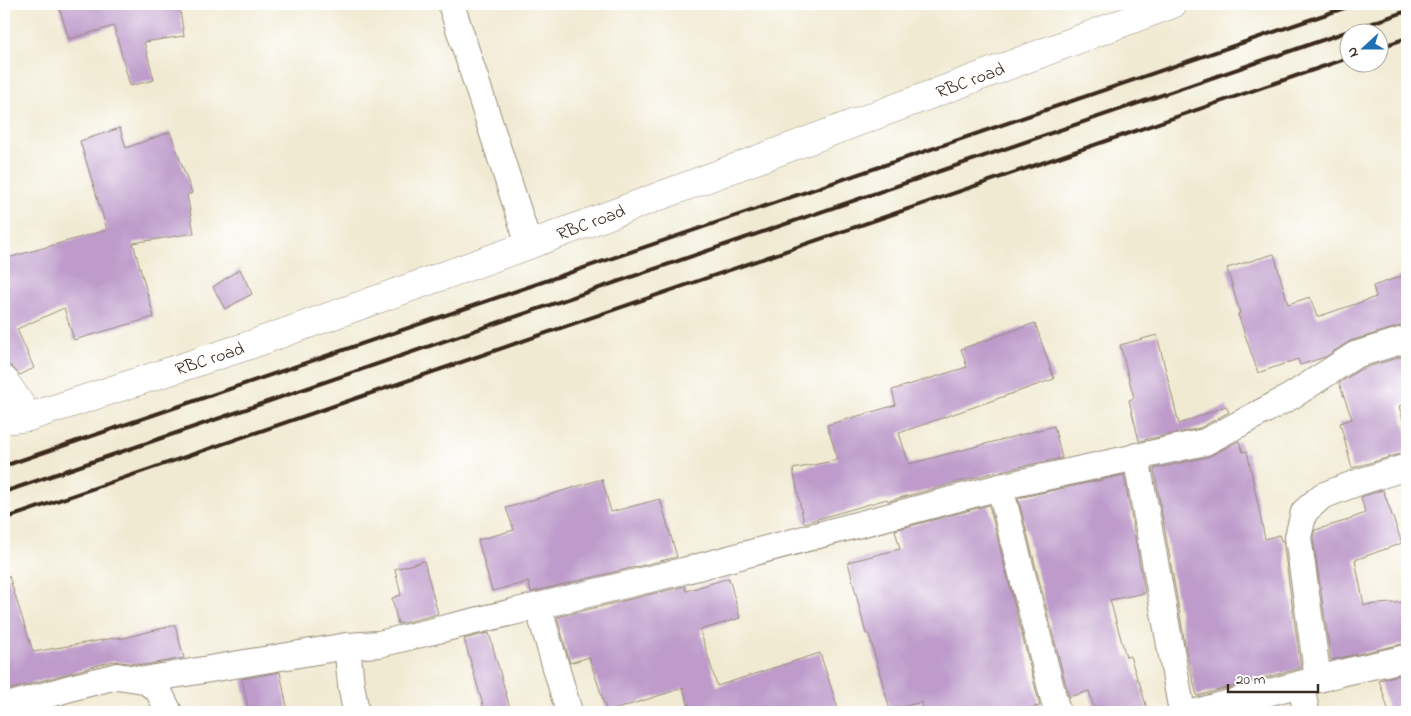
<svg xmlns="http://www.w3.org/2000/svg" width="1411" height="716" viewBox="0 0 1411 716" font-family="'Indie Flower',sans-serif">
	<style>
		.building { fill: #be9bcb }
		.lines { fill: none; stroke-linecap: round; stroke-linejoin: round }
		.minor-casing { stroke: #968a78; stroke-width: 28 }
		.tertiary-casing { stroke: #968a78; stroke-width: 29 }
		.minor { stroke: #fff; stroke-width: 26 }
		.tertiary { stroke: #fff; stroke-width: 28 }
		.rail { stroke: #3b2a1e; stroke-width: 4 }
		.labels { text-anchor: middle; stroke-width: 4; stroke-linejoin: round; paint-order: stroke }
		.street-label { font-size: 18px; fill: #3b2a1e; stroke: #fff }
	</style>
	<rect width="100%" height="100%" fill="#fff"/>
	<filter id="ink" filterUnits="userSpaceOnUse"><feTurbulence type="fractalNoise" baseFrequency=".02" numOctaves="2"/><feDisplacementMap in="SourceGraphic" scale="10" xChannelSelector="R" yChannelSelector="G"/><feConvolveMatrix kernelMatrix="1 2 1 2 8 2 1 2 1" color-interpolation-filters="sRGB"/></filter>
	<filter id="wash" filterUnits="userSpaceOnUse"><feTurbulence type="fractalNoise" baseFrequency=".0096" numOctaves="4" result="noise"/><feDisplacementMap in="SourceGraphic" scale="20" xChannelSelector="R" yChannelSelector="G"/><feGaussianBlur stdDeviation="1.12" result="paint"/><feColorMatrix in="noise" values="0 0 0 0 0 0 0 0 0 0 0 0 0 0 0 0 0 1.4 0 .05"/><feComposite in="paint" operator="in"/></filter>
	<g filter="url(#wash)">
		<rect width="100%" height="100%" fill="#f1ead3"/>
		<g id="blocks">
			<g class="building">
				<path d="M58,4H179L184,36L144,42L154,80L130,86L114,26L69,39Z"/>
				<path d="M120,128L126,148L170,132L192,193L187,195L194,233L133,243L154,317L74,340L64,308L17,329L34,368L20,375L11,366L5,365L4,362V259L107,230L80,141Z"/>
				<path d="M1274,254L1288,304L1310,297L1317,317L1376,297L1373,286L1402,276L1407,294V324L1350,341L1325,357L1300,365L1298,359L1258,373L1238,314L1240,313L1227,268Z"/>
				<path d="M240,269L252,294L225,309L213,287Z"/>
				<path d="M1035,323L1054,379L899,433L909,464L1054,426L1062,458L996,472L888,501L887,499L804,523L793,469L838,460L827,425L896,405L892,390L967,367L961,349Z"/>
				<path d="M1157,335L1179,424L1226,406L1229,412L1200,428L1139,441L1129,400L1134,398L1120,345Z"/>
				<path d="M1407,355V403L1399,406L1407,434V452L1352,468L1340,423L1352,419L1339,383L1361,369Z"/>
				<path d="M1239,441L1243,452L1247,451L1265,539L1279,535L1281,541L1283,540L1301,668L1197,696L1187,655L1154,469L1208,457Z"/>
				<path d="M1124,475L1145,593L1110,600L1126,657L1130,656L1138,681H1139L1148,712H1095L1089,691L1069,697L1018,498Z"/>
				<path d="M602,479L611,512L660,499L677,557L531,592L528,582L492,591L478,540L514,530L506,508Z"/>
				<path d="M1383,490L1402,543L1355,560L1364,605L1407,602V643L1331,660L1313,538L1315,530L1352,519V518L1365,513L1361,497Z"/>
				<path d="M989,505L1040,706L1034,707L1036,712H923L922,702L890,710L869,634H866L848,562L900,549L895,530Z"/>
				<path d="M424,561L438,614L398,624L392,598L401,595L395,569Z"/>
				<path d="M9,576L33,652L120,637V639L175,625L184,658L144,665L113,661L4,691V577Z"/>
				<path d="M729,578L740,618L700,630L717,686L820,653L839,712H691L683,688L607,712L589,657L570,663L557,617L685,586L686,591Z"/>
				<path d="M489,633L511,712H485L464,639Z"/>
				<path d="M280,672L288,712H249L242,679Z"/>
				<path d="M1407,673V712H1389L1379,680Z"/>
			</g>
		</g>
	</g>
	<g filter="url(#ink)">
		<use href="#blocks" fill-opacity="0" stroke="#968a78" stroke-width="1"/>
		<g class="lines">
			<defs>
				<g id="minor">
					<path d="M451,4L529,245"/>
					<path d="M1136,456L1182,712"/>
					<path d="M538,606L569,712"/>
					<path d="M1318,679L1298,537L1304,512L1322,496L1359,482L1407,467"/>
					<path d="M144,680L347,646"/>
					<path d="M1301,684L1306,712"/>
					<path d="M4,707L74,687L117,676L144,680L158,690L169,712"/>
					<path d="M356,712L351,684L347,646L379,644L538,606L683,571L1000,487"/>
					<path d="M1057,712L1000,487L1205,442L1290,397L1355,355L1407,339"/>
					<path d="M1196,712L1345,672L1407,658"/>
				</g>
				<g id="tertiary">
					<path d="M4,380L29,417"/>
					<path id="s1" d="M4,420L29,417L244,347L529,245L1173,4"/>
				</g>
			</defs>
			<use href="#minor" class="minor-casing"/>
			<use href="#tertiary" class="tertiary-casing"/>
			<use href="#minor" class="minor"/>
			<use href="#tertiary" class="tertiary"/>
			<g class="rail">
				<path d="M1378,48L1407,38"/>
				<path d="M4,466L1356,4"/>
				<path d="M4,492L1407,11"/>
				<path d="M4,519L1348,58"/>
			</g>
		</g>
	</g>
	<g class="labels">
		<g class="street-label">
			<text dy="6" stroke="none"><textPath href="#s1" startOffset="1025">RBC road</textPath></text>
			<text dy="6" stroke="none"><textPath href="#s1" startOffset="620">RBC road</textPath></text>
			<text dy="6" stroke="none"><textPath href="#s1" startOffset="215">RBC road</textPath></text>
		</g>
	</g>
	<rect width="1411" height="716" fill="none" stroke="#fff" stroke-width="20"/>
	<g transform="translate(1364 48) rotate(249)"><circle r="24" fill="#ffffff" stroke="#b1aaa5"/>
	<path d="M0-4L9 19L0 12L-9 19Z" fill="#1f6fb2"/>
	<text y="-8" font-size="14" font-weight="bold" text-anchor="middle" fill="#3b2a1e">N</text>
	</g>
	<path d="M1228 684v8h90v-8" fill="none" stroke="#3b2a1e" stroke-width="2.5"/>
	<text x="1236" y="684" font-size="15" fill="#3b2a1e" stroke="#ffffff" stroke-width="4" paint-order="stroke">20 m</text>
</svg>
